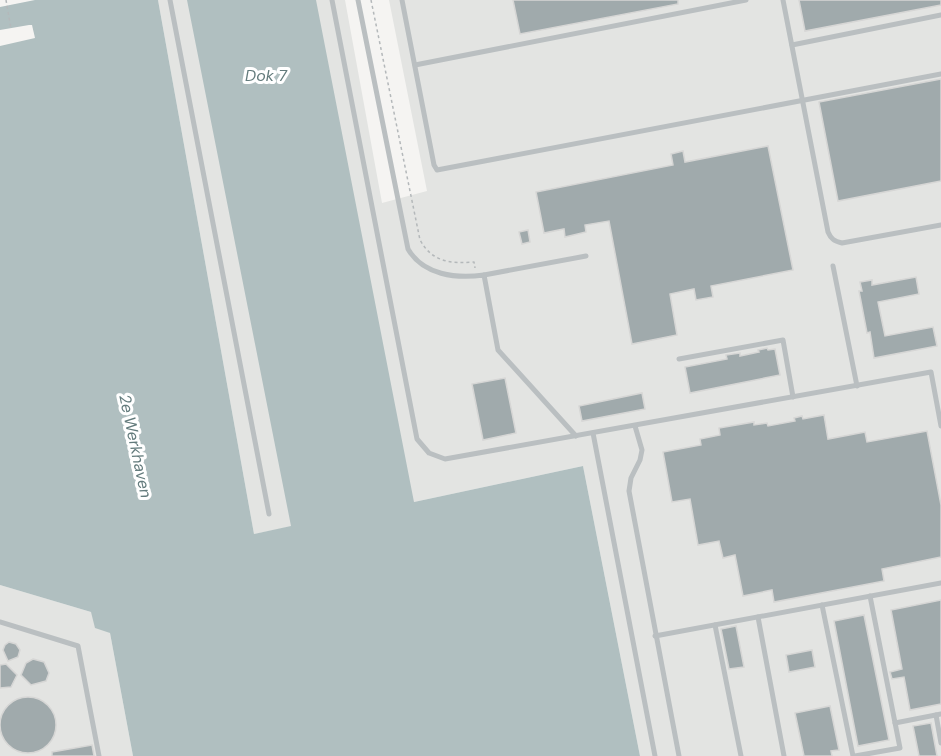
<svg xmlns="http://www.w3.org/2000/svg" width="941" height="756" viewBox="0 0 941 756" font-family="'DM Sans',sans-serif">
	<style>
		.built { fill: #e3e4e2 }
		.water { fill: #b0bfc0 }
		.pier { fill: #f5f4f2 }
		.building { fill: #a0aaac; stroke: #d6d6d5; stroke-width: 1.5 }
		.lines { fill: none; stroke-linecap: round; stroke-linejoin: round }
		.path { stroke: #b4b8ba; stroke-width: 1.5; stroke-dasharray: 3 3; stroke-linecap: butt }
		.lane { stroke: #babfc1; stroke-width: 5 }
		.labels { text-anchor: middle; stroke-width: 6; stroke-linejoin: round; paint-order: stroke }
		.water-label { font-size: 16px; font-style: italic; fill: #637b7c; stroke: #fff }
	</style>
	<rect width="100%" height="100%" fill="#f5f4f2"/>
	<g class="built">
		<path d="M158,0H345L382,203L427,191L389,0H941V756H640L583,466L414,502L254,534Z"/>
		<path d="M0,585L91,612L110,633L133,756H0Z"/>
	</g>
	<path class="water" d="M35,0H158L254,534L291,526L187,0H316L414,502L583,466L640,756H133L110,633L95,628L91,612L0,585V7Z"/>
	<path class="pier" d="M29,25H32L35,38L0,46V30Z"/>
	<g class="building">
		<path d="M513,0H678V4L520,34Z"/>
		<path d="M799,0H941V5L805,31Z"/>
		<path d="M941,79V181L838,201L819,102Z"/>
		<path d="M768,146L793,270L711,286L713,297L696,300L694,289L670,294L677,335L632,344L609,221L585,225L586,232L565,237L564,229L544,233L536,192L673,165L671,154L683,151L685,162Z"/>
		<path d="M528,230L530,242L522,244L519,232Z"/>
		<path d="M916,277L919,294L878,302L885,336L933,327L937,346L874,358L870,332L867,333L859,291H862L860,282L872,280V285Z"/>
		<path d="M767,348L768,350L775,349L780,375L690,393L685,367L727,359L726,355L740,353V356L759,352L758,350Z"/>
		<path d="M505,378L516,433L483,440L472,384Z"/>
		<path d="M642,393L645,409L582,421L579,406Z"/>
		<path d="M824,415L828,439L865,432L867,442L927,431L941,505V557L882,569L884,581L774,602L772,590L743,596L735,555L723,558L719,541L698,545L690,499L672,502L663,452L701,445L700,439L720,435L719,428L754,422V425L767,423L768,426L795,421L794,418L802,416L803,419Z"/>
		<path d="M941,600V704L910,710L904,677L892,679L890,672L902,669L891,610Z"/>
		<path d="M864,615L889,740L858,746L834,621Z"/>
		<path d="M736,626L744,667L729,669L721,629Z"/>
		<path d="M9,642L16,644L20,650L18,657L8,661L3,650L5,645Z"/>
		<path d="M812,650L815,667L789,672L786,655Z"/>
		<path d="M33,659L44,662L49,673L46,681L31,685L21,675L26,663Z"/>
		<path d="M6,664L17,675L11,687L0,688V665Z"/>
		<circle cx="28" cy="725" r="28"/>
		<path d="M830,706L839,750L831,751L832,756H804L795,713Z"/>
		<path d="M931,723L937,756H919L913,726Z"/>
		<path d="M92,745L94,756H52V752Z"/>
	</g>
	<g class="lines">
		<g class="path">
			<path d="M6,0L11,29"/>
			<path d="M371,0L420,240C432,262 451,264 474,262L475,268"/>
		</g>
		<g class="lane">
			<path d="M170,0L269,514"/>
			<path d="M332,0L417,439L429,453L445,459L931,372L941,426"/>
			<path d="M358,0L408,249C423,275 456,279 484,275L498,350L576,436"/>
			<path d="M402,0L434,165L437,170L941,74"/>
			<path d="M783,0L828,232C831,239 834,241 842,243L941,225"/>
			<path d="M792,45L941,15"/>
			<path d="M415,65L746,0"/>
			<path d="M833,266L857,386"/>
			<path d="M484,275L586,256"/>
			<path d="M679,359L783,340L793,397"/>
			<path d="M635,426L642,450L640,460L631,478L629,491L679,756"/>
			<path d="M593,433L655,756"/>
			<path d="M822,605L853,756"/>
			<path d="M758,617L784,756"/>
			<path d="M0,622L78,646L99,756"/>
			<path d="M715,625L741,756"/>
			<path d="M655,636L941,583"/>
			<path d="M936,715L941,743"/>
			<path d="M895,723L941,714"/>
			<path d="M855,756L900,748L870,596"/>
		</g>
	</g>
	<g class="labels">
		<g class="water-label">
			<text x="266" y="81">Dok 7</text>
			<text transform="translate(136 446) rotate(78)" y="6">2e Werkhaven</text>
		</g>
	</g>
</svg>
